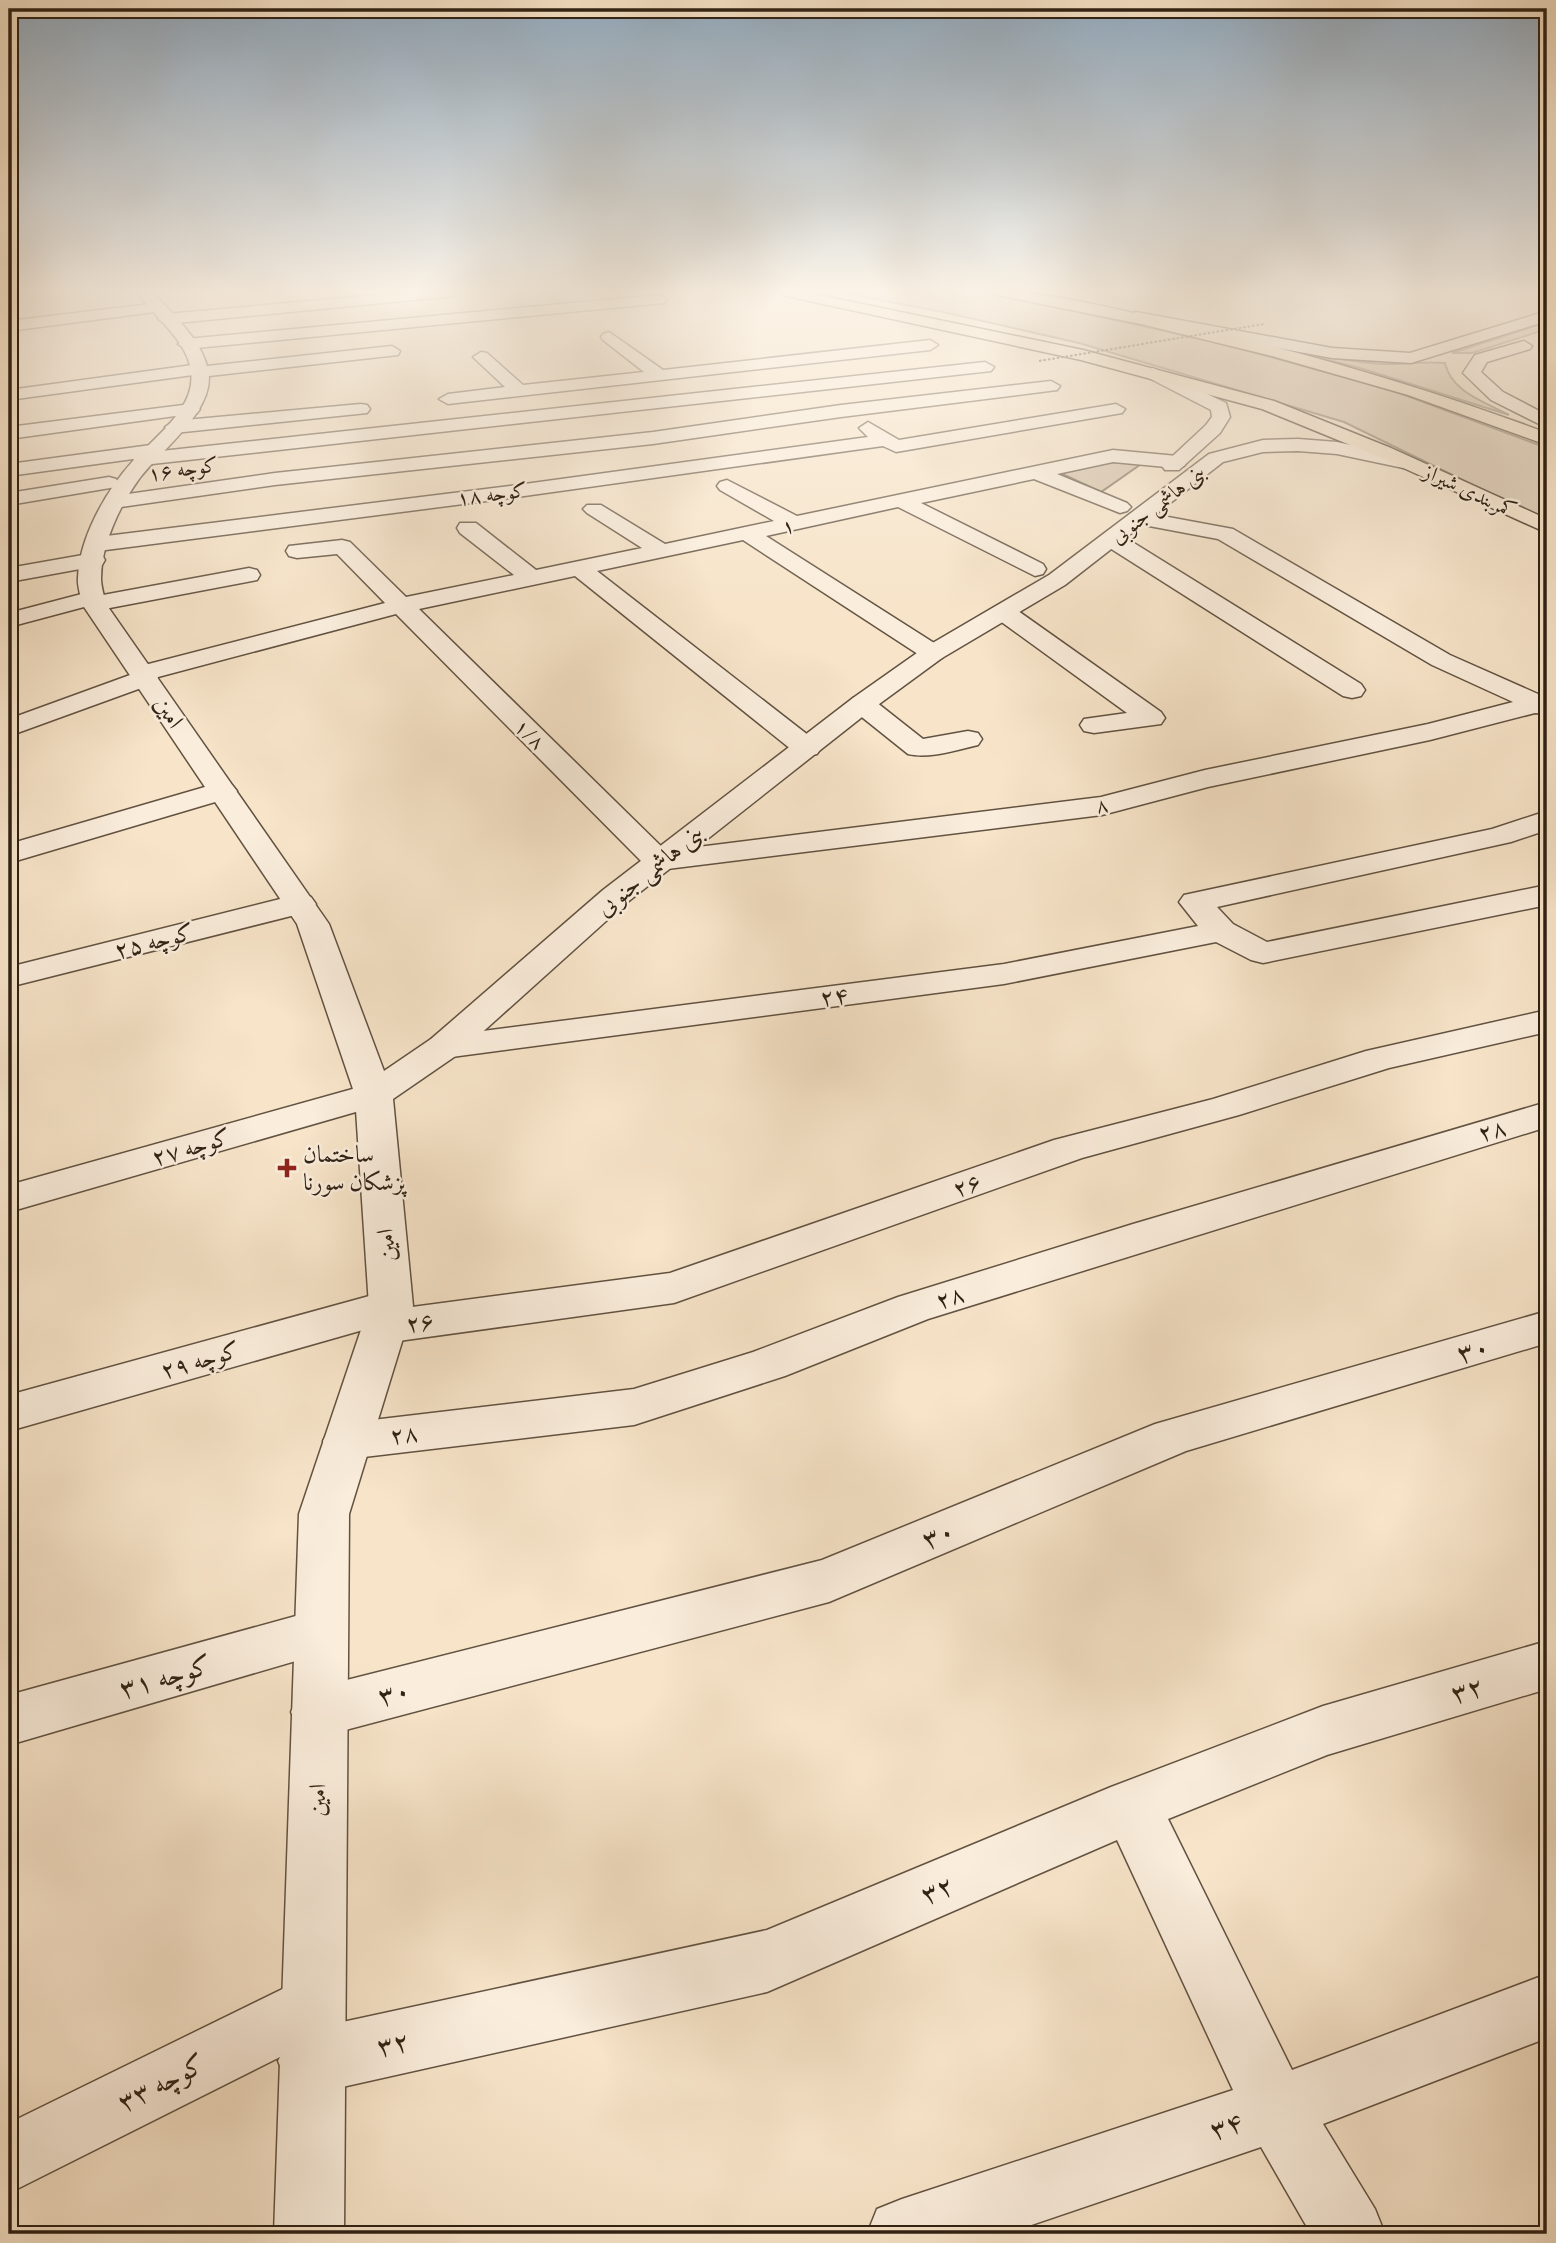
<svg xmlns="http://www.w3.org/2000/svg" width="1556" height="2243" viewBox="0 0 1556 2243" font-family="'EB Garamond',Amiri,serif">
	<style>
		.green { fill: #d5c3aa; stroke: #82725f; stroke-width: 2 }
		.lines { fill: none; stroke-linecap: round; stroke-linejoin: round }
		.minor-casing { stroke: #625241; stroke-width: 3 }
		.tertiary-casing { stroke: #625241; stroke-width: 3 }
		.secondary-casing { stroke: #302214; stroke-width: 3 }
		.trunk-casing { stroke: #302214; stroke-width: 3 }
		.minor { fill: #faeddc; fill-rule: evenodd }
		.tertiary { fill: #faeddc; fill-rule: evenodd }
		.secondary { fill: #faeddc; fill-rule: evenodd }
		.trunk { fill: #f7e4c9; fill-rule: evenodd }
		.path-bridge { stroke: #302214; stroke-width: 2; stroke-dasharray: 2.5 2; stroke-linecap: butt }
		.poi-dot { fill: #8f2418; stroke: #faeddc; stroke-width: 2.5 }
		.labels { text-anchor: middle; stroke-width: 5; stroke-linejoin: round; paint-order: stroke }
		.far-street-label { font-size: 21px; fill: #302214; stroke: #faeddc }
		.street-label { font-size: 24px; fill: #302214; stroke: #faeddc }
		.poi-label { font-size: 24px; fill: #302214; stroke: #faeddc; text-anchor: start }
		.near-street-label { font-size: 28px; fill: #302214; stroke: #faeddc }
	</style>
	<rect width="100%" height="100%" fill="#f7e4c9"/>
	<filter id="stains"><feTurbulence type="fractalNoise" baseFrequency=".00286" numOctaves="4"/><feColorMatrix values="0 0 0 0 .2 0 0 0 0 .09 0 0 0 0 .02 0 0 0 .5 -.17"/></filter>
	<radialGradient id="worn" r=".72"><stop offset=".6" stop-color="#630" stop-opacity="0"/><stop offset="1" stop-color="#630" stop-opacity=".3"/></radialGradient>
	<g class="green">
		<path d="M838,292H978L1038,303L1219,343L1391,390L1547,448V521L1344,422L1079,343L943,312Z"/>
		<path d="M1547,322V329L1472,353H1452Z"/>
		<path d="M1270,345C1308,354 1346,362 1385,364C1406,364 1424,361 1445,363C1451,392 1485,402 1509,415L1363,369Z"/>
		<path d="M1121,460L1144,462L1101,492L1058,472Z"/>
	</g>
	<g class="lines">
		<defs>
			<g id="minor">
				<path d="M411,292H462L455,296L166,324L158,319L166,314Z"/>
				<path d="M659,295L664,297L667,300L664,303L186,349L178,344L186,339Z"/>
				<path d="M158,303L163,305L166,308L163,311L9,331V321Z"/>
				<path d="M609,332L663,370L930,340L938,345L930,350L448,404L439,399L448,394L505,387L473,357L481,352L487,353L523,385L644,372L603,340L601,337L603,334Z"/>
				<path d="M392,346L400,351L398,355L200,377L193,375L9,400V390L200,364L207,366Z"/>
				<path d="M985,362L994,367L991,371L143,465L133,459L9,476V464L151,445L158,447L161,451Z"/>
				<path d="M1051,381L1060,386L1057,390L841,417L653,444L275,485L114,508L107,506L104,502L107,498L114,496L275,473L653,432L841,405Z"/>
				<path d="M191,404L200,409L197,413L9,439V427Z"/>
				<path d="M361,404L367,405L370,409L367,413L174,433L165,427L174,421Z"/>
				<path d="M1116,404L1125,409L1122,413L896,452L883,446L510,498L98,551L90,549L87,544L90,539L98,537L510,486L868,437L859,428L868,422L899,440Z"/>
				<path d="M1113,450L1177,456L1184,458L1187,462L1184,466L1177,468L1113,462L1057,474L1127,503L1131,507L1127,511L1120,513L1034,479L921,503L1043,564L1046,569L1043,574L1035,576L898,507L766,536L942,648L946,653L942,658L933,661L924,658L743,540L597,571L817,742L821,748L817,754L807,756L797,754L575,576L419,609L666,851L1101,797L1205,770L1428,724L1513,702L1432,665L1218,539L1133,523L1130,518L1133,513L1141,512L1233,529L1450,655L1547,698V714L1535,713L1430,740L1208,787L1102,815L659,870L648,868L396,614L158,677L155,683L9,736V719L130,675L133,668L385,603L337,554L297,558L289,556L286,551L289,546L342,540L350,542L406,597L514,575L460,533L457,528L460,523H476L536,570L642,548L587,513L583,509L587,505H601L665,544L774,521L720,490L717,486L720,482L727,480L797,516Z"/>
				<path d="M109,477L116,479L119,483L116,487L9,505V493Z"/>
				<path d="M1113,533L1121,535L1361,684L1365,690L1361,696L1352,698L1343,696L1105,545L1102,540L1105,535Z"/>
				<path d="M94,553L102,555L105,560L102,565L9,582V568Z"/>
				<path d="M249,568L257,570L260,575L257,580L94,611L84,607L9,627V613L93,591L103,595Z"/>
				<path d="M1005,606L1014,608L1161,712L1165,718L1161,724L1094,733L1084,731L1080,725L1084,719L1127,713L996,618L993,613L996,608Z"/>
				<path d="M862,696L871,698L923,739L968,731L978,733L982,739L978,745C957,750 929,759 908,754L853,710L849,704L853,698Z"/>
				<path d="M222,782L232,785L237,791L232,797L9,863V844Z"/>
				<path d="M1547,811V830L1511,842L1217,907L1233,924L1267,942L1547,885V905L1263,963L1251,960L1216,942L1004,984L444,1058L431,1055L426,1047L431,1039L444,1036L1004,964L1198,926L1179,902L1184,895L1492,829Z"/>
				<path d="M300,894L311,897L316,904L311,911L9,987V967Z"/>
				<path d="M1547,1010V1032L1389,1068L1239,1115L1082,1158L674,1303L384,1343L368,1338L363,1330L9,1431V1395L391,1290L406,1295L412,1307L670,1273L1054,1140L1213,1099L1366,1051Z"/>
				<path d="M374,1083L387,1087L393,1095L387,1103L9,1212V1185Z"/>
				<path d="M1547,1102V1127L928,1319L785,1376L634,1425L347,1459L330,1454L323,1441L330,1428L347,1423L634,1389L753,1352L898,1297L1133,1224Z"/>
				<path d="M1547,1311V1343L1186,1451L829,1602L319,1737L299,1730L291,1712L299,1694L319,1687L822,1560L1155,1424Z"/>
				<path d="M321,1609L340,1616L347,1632L340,1648L9,1745V1695Z"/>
				<path d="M1547,1641V1689L1327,1755L1168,1819L1292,2070L1547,1974V2038L1323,2124L1375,2209L1385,2234H1311L1261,2147L1005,2234H867L877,2209L902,2199L1233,2090L1117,1840L767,1992L311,2094L288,2084L278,2061L280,2057L9,2193V2123L313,1974L335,1984L345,2006L338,2023L767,1930L1111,1787L1323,1706Z"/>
			</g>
			<g id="tertiary">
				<path d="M138,292H153C172,314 202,340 208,370C217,409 161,450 139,479C120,505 101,545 101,578C101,587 104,595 106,604L329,924L384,1071L431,1039L603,890L853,698L924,648L1049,575L1209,454L1263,440L1298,439L1337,442L1415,459L1418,463L1415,467L1408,469L1337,454L1298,451L1263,452L1223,462L1065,585L942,658L871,710L625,904L457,1055L393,1099L413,1306L349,1514L344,2234H274L299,1514L369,1306L355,1095L297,924L82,604C81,595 77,586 78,578C79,538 106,491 132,462C153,438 197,408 191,371C187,339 153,317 138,292Z"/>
				<path d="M1153,368L1226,403L1230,417L1220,433L1179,470H1165L1162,466L1206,425L1212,417L1211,410L1147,377L1144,373Z"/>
			</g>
			<g id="secondary">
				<path d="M1547,311V321L1411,363L1332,358L1136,322L1128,317L1136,312L1332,348L1410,353Z"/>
				<path d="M1524,341L1532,346L1530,349L1487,362L1481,372L1503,392L1547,415V428L1491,400L1463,373L1475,355Z"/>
			</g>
			<g id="trunk">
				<path d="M779,292H805L1083,350L1274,401L1391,448L1547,519V533L1377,456L1262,409L1081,360L786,296Z"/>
				<path d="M995,292C1051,292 1108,307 1163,320C1294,349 1422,386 1547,433V445L1408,395L1272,356L1141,324L1002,296Z"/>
			</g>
		</defs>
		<use href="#minor" class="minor-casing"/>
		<use href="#tertiary" class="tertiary-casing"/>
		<use href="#secondary" class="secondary-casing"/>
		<use href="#trunk" class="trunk-casing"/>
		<use href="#minor" class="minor"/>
		<use href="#tertiary" class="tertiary"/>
		<use href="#secondary" class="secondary"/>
		<use href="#trunk" class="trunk"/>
		<path class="path-bridge" d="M1039,361L1264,324"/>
	</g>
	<linearGradient id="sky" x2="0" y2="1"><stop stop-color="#93adc3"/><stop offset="0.48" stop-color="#fbf3e7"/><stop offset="1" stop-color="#fbf3e7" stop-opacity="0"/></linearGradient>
	<rect width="1556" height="606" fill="url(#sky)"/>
	<path class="poi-dot" d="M283.5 1157.5h7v7h7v7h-7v7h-7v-7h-7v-7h7z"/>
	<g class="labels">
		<g class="far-street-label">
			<text transform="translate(183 469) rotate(-8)" y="7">کوچه ۱۶</text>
			<text transform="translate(1470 491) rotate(25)" y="7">کمربندی شیراز</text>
			<text transform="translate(492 494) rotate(-7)" y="7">کوچه ۱۸</text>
			<text transform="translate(1158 504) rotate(-38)" y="7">بنی هاشمی جنوبی</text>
			<text transform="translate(788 526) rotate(-12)" y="7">۱</text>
			<text transform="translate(530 734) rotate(44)" y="7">۱/۸</text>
			<text transform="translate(1102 805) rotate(-11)" y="7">۸</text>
		</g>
		<g class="street-label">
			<text transform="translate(169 712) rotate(56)" y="8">امین</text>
			<text transform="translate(650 870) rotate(-39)" y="8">بنی هاشمی جنوبی</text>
			<text transform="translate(154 941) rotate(-14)" y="8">کوچه ۲۵</text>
			<text transform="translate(834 996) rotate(-7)" y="8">۲۴</text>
			<text transform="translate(1492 1130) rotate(-16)" y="8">۲۸</text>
			<text transform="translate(191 1147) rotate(-16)" y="8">کوچه ۲۷</text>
			<text transform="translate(967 1185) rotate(-19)" y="8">۲۶</text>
			<text transform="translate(386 1245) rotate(-95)" y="8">امین</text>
			<text transform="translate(950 1297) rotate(-18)" y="8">۲۸</text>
			<text transform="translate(420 1322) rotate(-8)" y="8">۲۶</text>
			<text transform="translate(200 1360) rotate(-16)" y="8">کوچه ۲۹</text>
			<text transform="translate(404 1434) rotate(-7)" y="8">۲۸</text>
			<text transform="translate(317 1800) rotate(-89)" y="8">امین</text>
		</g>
		<g class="poi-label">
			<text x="303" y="1162">ساختمان<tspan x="303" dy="28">پزشکان سورنا</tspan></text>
		</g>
		<g class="near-street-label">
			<text transform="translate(1473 1349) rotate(-16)" y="10">۳۰</text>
			<text transform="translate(938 1534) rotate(-22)" y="10">۳۰</text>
			<text transform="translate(165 1676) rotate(-16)" y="10">کوچه ۳۱</text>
			<text transform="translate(1467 1689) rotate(-16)" y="10">۳۲</text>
			<text transform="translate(394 1692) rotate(-15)" y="10">۳۰</text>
			<text transform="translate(937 1889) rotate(-23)" y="10">۳۲</text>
			<text transform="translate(393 2043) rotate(-12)" y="10">۳۲</text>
			<text transform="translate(161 2082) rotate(-27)" y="10">کوچه ۳۳</text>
			<text transform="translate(1226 2125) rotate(-19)" y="10">۳۴</text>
		</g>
	</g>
	<rect width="1556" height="2243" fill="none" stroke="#f7e4c9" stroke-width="35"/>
	<rect x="10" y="10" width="1535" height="2222" fill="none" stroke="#302214" stroke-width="3.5"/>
	<rect x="18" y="18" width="1521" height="2208" fill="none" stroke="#302214" stroke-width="2"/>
	<rect width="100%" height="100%" filter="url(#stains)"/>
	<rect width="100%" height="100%" fill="url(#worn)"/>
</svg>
